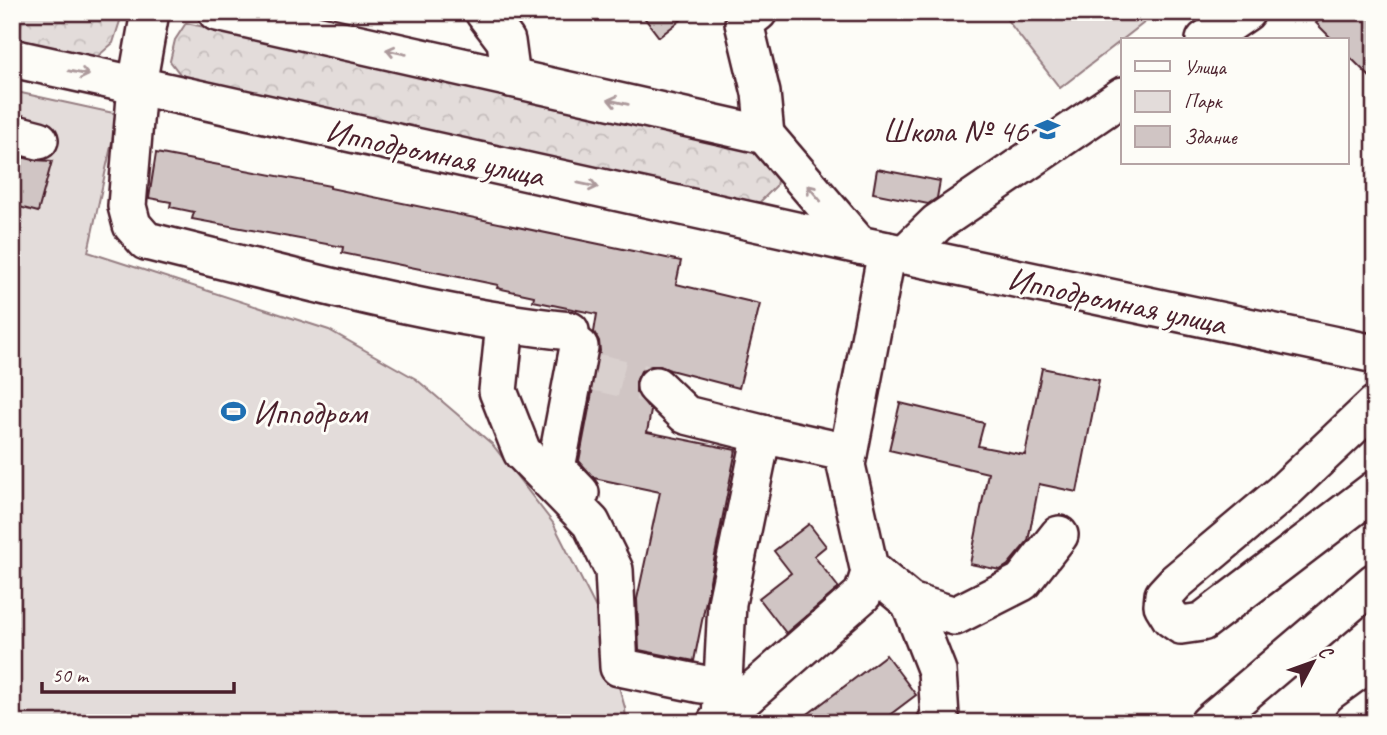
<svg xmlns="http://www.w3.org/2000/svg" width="1387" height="735" viewBox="0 0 1387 735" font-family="Caveat,sans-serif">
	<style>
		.green { fill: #e3dcda; stroke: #967e82; stroke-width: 2 }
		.forest { fill: url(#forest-crowns); stroke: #967e82; stroke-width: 2 }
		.building { fill: #d0c5c4; stroke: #4a1f2b; stroke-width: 2 }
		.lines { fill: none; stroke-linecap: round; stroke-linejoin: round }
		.minor-tunnel { stroke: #d9d0ce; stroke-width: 37; stroke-dasharray: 37 18; stroke-linecap: butt }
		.minor-casing { stroke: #4a1f2b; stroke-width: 42 }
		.minor { stroke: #fdfcf7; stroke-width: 37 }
		.oneway { stroke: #ac999b }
		.labels { text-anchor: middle; stroke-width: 6; stroke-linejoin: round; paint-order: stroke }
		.poi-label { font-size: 33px; fill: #4a1f2b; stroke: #fdfcf7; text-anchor: end }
		.street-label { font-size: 33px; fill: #4a1f2b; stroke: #fdfcf7 }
	</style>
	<defs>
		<pattern id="forest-crowns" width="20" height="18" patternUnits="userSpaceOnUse" patternTransform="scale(1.75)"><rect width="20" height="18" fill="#e3dcda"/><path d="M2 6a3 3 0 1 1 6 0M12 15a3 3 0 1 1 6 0" fill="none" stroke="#c4bcbb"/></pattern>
	</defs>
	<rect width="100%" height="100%" fill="#fdfcf7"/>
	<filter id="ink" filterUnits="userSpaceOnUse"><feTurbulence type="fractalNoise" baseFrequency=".0143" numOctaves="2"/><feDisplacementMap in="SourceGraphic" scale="14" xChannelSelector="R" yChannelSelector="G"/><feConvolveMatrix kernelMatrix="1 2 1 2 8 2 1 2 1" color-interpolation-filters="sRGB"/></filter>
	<g filter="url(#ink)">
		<g class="green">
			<path d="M1001,12H1158L1060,88Z"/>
			<path d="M12,91L118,114L88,252L329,330L416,379L492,444L553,523L598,612L625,708L626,723H12Z"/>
		</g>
		<g class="forest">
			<path d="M12,12H113L120,21L113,43L97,57L12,38Z"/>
			<path d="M186,23L764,149L779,171L776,186L759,203L183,78L170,61L175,40Z"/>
		</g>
		<g class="building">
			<path d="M640,12H691L659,37Z"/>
			<path d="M1327,12H1375V82L1347,54V40H1333L1316,23Z"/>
			<path d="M156,153L330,186V188L681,261L676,284L760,304L739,388L670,370L660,366H650L641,371L636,382V392L651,411L647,432L736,450L694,661L639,650L637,599L660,492L594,478L579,461L600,351L599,341L594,332L597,314L533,301L534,296L497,288L498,285L342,253L343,247L192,219L194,212L170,207L171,202L149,198Z"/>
			<path d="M12,155L34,160L52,161L38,212L12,205Z"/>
			<path d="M877,169L940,181L937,198L928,204L873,193Z"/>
			<path d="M1042,368L1099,380L1077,492L1039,484L1028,541L1008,565L1000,570L970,564L988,473L889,450L900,403L984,423L978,446L1025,455Z"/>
			<path d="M809,524L826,546L814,556L839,588L786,633L759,598L791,573L774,551Z"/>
			<path d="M886,655L916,695L879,723H796Z"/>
		</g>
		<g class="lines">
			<path class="minor-tunnel" d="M586,370L656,386"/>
			<defs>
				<g id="minor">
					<path d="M150,12L137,85L127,206L132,225L146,241C286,275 426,316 570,331"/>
					<path d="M217,12L765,135L859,245"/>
					<path d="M484,12L506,41L511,78"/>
					<path d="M758,12L744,23L761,93L765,135"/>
					<path d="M1205,40L1246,12"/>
					<path d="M12,58L859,245L1375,354"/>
					<path d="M12,133L39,140"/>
					<path d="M887,251L846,465L869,568L910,602L955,616L1022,582L1059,535"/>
					<path d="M904,255L937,223L1123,96"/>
					<path d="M505,324L498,391L522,452L591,523L614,570L619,667L701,684"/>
					<path d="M579,347L556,468L580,493"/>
					<path d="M656,386L686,415L762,434"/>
					<path d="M1375,405L1282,493L1176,582L1164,595L1163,605L1171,618L1181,625L1202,622L1375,490"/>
					<path d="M910,602L937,671L940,717L936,723"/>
					<path d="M721,719L727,603L762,434L848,453"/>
					<path d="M716,723L863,594L871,570"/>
					<path d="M1209,723L1375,582"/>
					<path d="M1353,723L1375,707"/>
				</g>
			</defs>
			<use href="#minor" class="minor-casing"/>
			<use href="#minor" class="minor"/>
		</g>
		<defs><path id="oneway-shaft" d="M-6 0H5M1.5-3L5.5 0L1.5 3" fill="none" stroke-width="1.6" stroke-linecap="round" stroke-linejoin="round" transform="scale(1.75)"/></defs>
		<g class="oneway">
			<use href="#oneway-shaft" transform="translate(396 52) rotate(-167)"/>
			<use href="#oneway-shaft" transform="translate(79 73) rotate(12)"/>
			<use href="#oneway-shaft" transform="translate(618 102) rotate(-167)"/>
			<use href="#oneway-shaft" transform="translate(588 185) rotate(12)"/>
			<use href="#oneway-shaft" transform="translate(814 193) rotate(-130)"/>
		</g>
	</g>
	<defs>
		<symbol id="school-bare" viewBox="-9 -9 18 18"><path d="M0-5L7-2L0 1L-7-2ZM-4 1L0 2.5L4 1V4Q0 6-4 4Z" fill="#1f6fb2" stroke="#fdfcf7" stroke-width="2.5" paint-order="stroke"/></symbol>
		<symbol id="stadium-bare" viewBox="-9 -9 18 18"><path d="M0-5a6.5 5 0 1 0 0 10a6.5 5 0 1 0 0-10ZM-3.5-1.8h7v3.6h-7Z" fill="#1f6fb2" stroke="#fdfcf7" stroke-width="2.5" paint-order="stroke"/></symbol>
	</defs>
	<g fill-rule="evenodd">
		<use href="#school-bare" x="1030" y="112" width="35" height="35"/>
		<use href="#stadium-bare" x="216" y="394" width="35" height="35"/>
	</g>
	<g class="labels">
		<g class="poi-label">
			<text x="1028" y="142">Школа № 46</text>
			<text x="253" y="424" text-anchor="start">Ипподром</text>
		</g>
		<g class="street-label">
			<text transform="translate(435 152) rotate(12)" y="12">Ипподромная улица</text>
			<text transform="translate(1117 300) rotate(12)" y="12">Ипподромная улица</text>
		</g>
	</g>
	<rect width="1387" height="735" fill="none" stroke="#fdfcf7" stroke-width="42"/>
	<rect x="21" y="21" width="1345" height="693" fill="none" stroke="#4a1f2b" stroke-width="2.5" filter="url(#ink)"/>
	<rect x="1121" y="38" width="228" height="126" fill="#fdfcf7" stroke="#b5a4a5" stroke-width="2"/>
	<rect x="1135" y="61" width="35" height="10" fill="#fdfcf7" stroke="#b5a4a5" stroke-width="2"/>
	<text x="1184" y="74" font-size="21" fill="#4a1f2b">Улица</text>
	<rect x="1135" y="91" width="35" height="21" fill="#e3dcda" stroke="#b5a4a5" stroke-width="2"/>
	<text x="1184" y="108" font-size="21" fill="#4a1f2b">Парк</text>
	<rect x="1135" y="126" width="35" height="21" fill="#d0c5c4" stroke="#b5a4a5" stroke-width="2"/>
	<text x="1184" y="144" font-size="21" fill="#4a1f2b">Здание</text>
	<g transform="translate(1313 662) rotate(49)" stroke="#fdfcf7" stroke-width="5" paint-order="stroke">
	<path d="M0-5L12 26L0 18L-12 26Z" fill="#4a1f2b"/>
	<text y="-10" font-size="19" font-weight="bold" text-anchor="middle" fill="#4a1f2b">С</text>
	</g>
	<path d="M42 682v10h192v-10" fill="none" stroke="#4a1f2b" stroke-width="3.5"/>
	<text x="52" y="682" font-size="21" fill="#4a1f2b" stroke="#fdfcf7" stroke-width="5" paint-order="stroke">50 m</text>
</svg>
